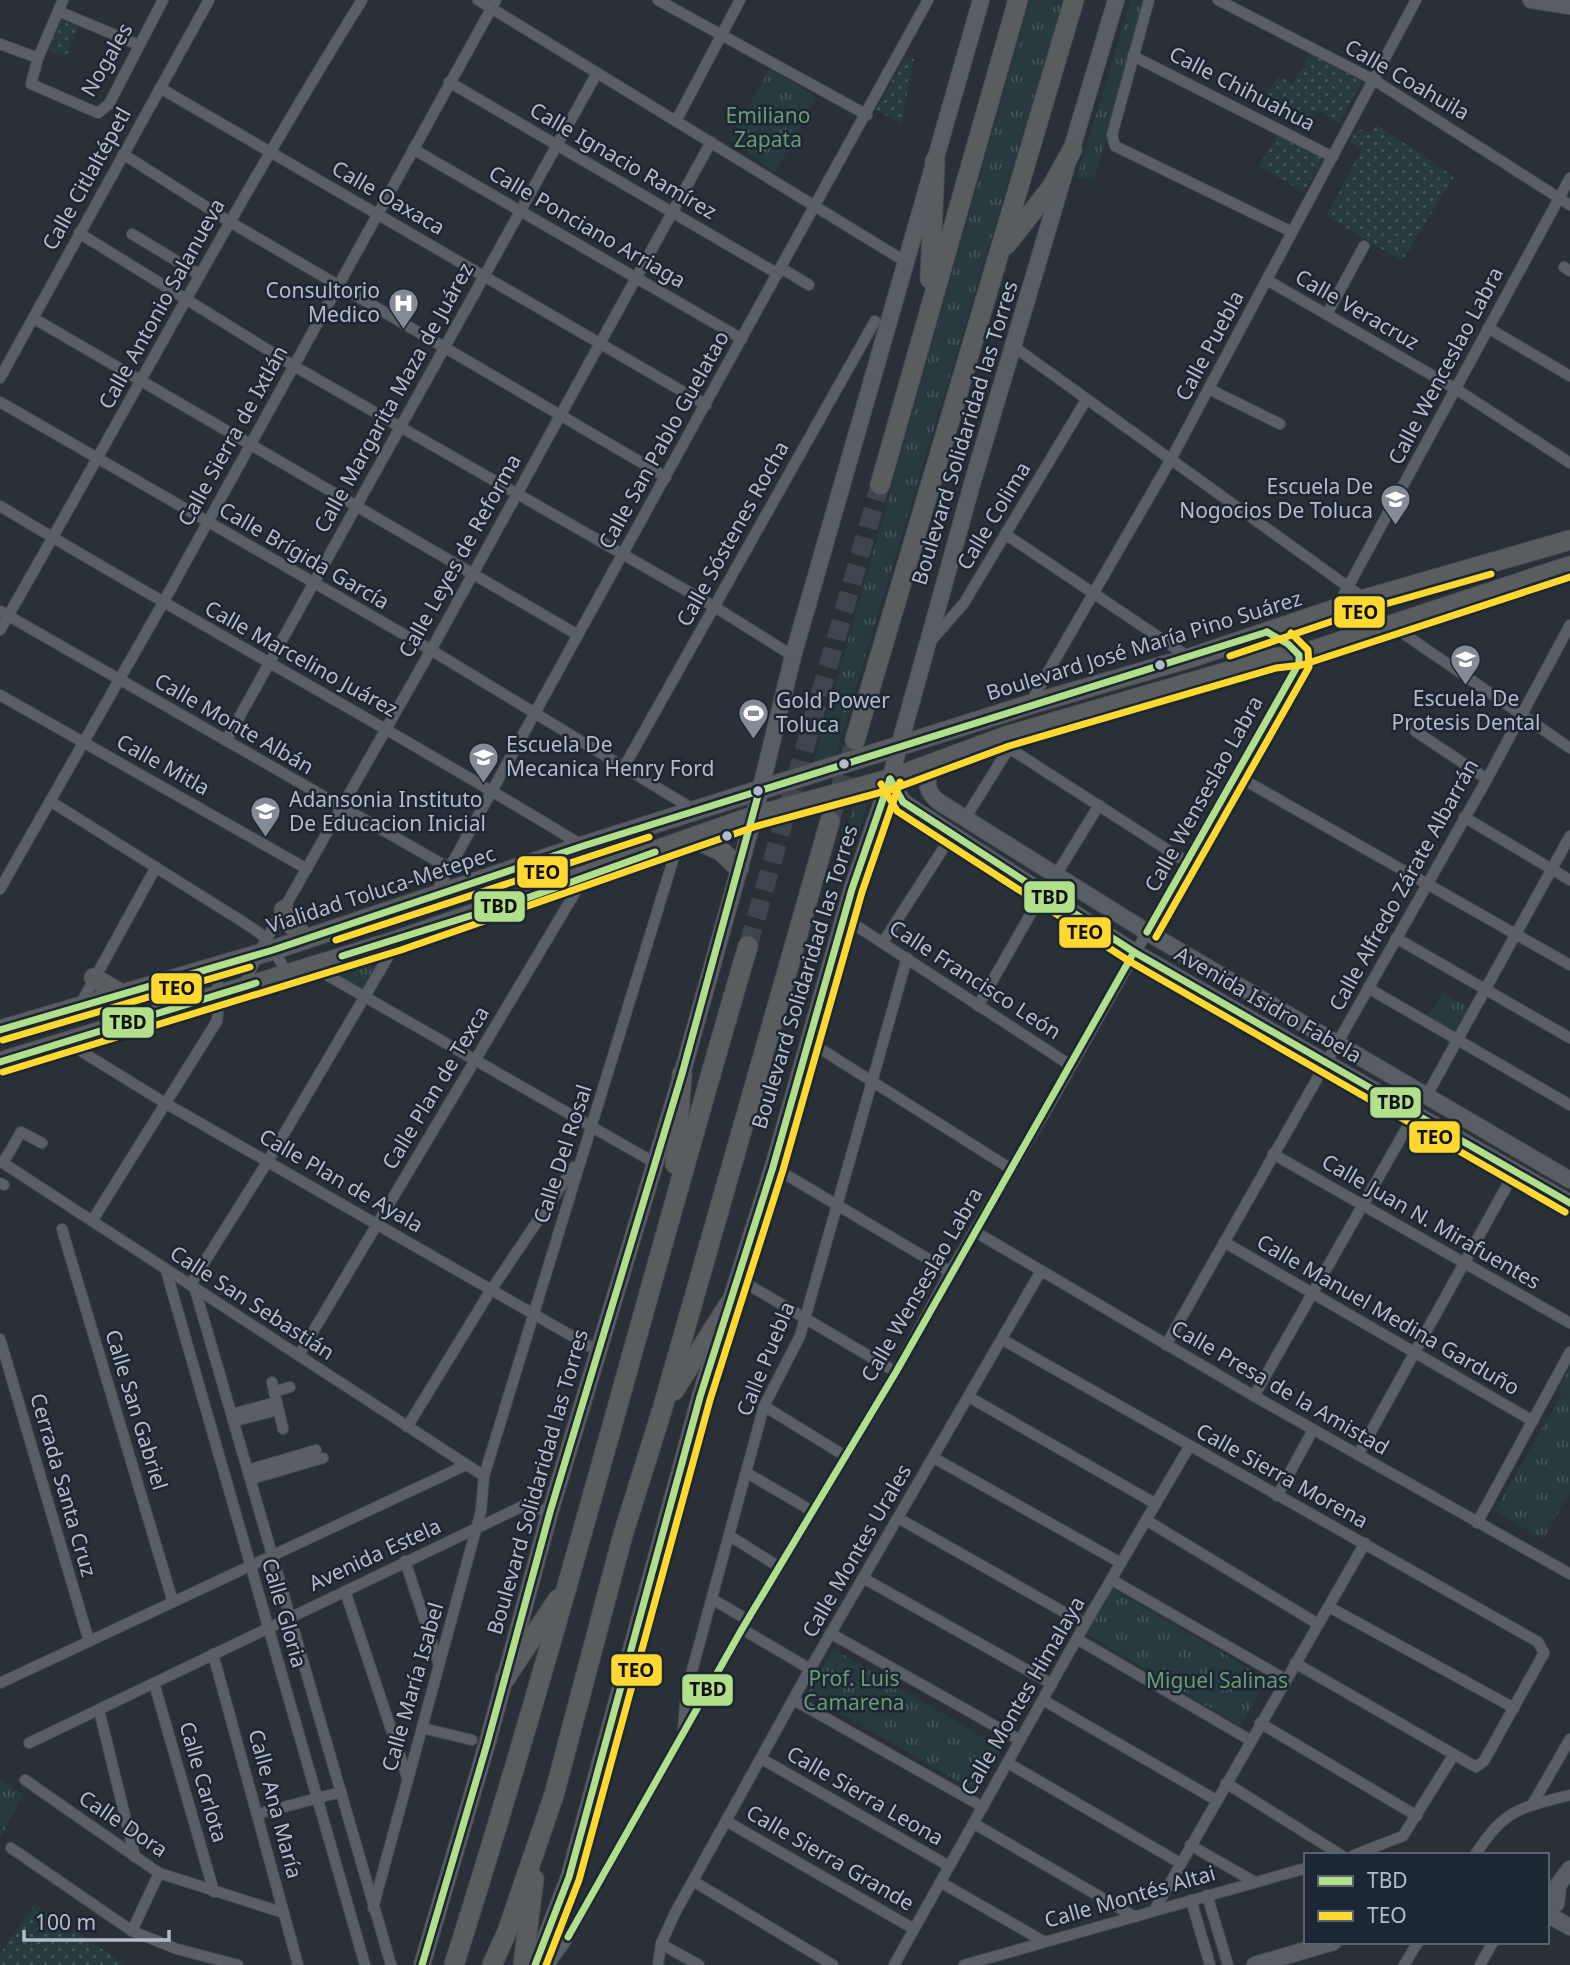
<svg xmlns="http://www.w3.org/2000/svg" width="1570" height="1965" viewBox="0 0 1570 1965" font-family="'Noto Sans',sans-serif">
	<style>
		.grass { fill: url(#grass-dots) }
		.park { fill: url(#park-tufts) }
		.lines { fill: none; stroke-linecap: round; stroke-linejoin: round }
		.highway-tunnel { stroke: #3f454e; stroke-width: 19; stroke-dasharray: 19 10; stroke-linecap: butt }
		.street-casing { stroke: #484c53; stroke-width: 12 }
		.secondary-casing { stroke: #484c53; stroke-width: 18 }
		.highway-casing { stroke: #474c53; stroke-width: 21 }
		.street { stroke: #5a5e66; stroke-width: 10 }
		.secondary { stroke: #595d64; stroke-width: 16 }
		.highway { stroke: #5a5d60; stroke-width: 19 }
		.bus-1-casing { stroke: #1d2633; stroke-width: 12 }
		.bus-2-casing { stroke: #1d2633; stroke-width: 12 }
		.bus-1 { stroke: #b2df8a; stroke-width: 7 }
		.bus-2 { stroke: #ffd92f; stroke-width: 7 }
		.bus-dot { fill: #b4bcc9; stroke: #1d2633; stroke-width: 2.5 }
		.labels { text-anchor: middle; stroke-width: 5; stroke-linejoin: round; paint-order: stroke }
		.street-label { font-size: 21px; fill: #b4bcc9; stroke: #1d2633 }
		.park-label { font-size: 21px; fill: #6b9a76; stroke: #1d2633 }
		.poi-label { font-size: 21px; fill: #b4bcc9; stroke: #1d2633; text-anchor: start }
		.line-badge { stroke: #1d2633; stroke-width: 2.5 }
		.pale-badge-label { font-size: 19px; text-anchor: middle; font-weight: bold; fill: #111 }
	</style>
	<defs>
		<pattern id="grass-dots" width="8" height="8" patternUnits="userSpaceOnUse" patternTransform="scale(1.75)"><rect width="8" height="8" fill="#273a3e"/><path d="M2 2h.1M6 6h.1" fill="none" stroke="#445559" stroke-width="1.8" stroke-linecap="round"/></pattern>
		<pattern id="park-tufts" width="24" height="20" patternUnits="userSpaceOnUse" patternTransform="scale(1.75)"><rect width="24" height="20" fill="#273a3e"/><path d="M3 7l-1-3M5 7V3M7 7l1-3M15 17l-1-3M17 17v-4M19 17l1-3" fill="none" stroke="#445559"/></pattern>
	</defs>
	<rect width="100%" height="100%" fill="#2a3038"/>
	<g class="grass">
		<path d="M61,19L78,26L66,57L48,50Z"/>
		<path d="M1311,53L1363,79L1339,123L1318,110L1307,130L1258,104L1279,76L1293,83Z"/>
		<path d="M906,56L914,59L901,124L876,110Z"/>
		<path d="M1376,124L1454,177L1402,261L1326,216L1362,149L1349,142L1358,128L1370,134Z"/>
		<path d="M1278,134L1325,156L1304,192L1258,167Z"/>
		<path d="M35,1904L126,1965H0V1954Z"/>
	</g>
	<g class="park">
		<path d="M1030,0H1063L835,757L813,763Z"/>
		<path d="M1131,0H1148L1094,181L1077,177Z"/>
		<path d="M770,68L816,97L776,172L730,140Z"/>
		<path d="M857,792L871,794L858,837L841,848Z"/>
		<path d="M385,953L364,989L325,970Z"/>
		<path d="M1443,993L1470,1008L1456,1034L1428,1017Z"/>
		<path d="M1570,1368V1492L1543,1539L1495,1511L1562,1393L1557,1390Z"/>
		<path d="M1109,1587L1267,1679L1240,1726L1084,1632Z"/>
		<path d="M834,1649L1001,1748L975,1791L807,1694Z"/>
		<path d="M0,1779L23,1795L0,1839Z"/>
	</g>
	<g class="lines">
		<g class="highway-tunnel">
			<path d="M830,821L855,740"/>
			<path d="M748,946L880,485"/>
		</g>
		<defs>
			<g id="street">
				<path d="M63,0L38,58L31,84L98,113L109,104L163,0"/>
				<path d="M478,0L906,262"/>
				<path d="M658,0L867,115"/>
				<path d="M1149,0L1112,135L1115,146L1292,232"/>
				<path d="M1218,0L1374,80L1570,205"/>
				<path d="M58,11L139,45"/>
				<path d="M0,44L38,58"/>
				<path d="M1133,56L1333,157"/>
				<path d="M449,82L778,274"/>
				<path d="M160,88L706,405"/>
				<path d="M676,121L740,0"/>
				<path d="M413,149L742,339"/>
				<path d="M123,154L230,222L666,477"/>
				<path d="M79,233L294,366L715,607L793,656"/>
				<path d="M132,234L200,275"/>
				<path d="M1564,267L1570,271"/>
				<path d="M781,268L809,285"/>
				<path d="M1267,280L1456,389L1570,463"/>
				<path d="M1327,314L1364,246"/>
				<path d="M33,318L578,635"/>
				<path d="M1488,328L1570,376"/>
				<path d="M1013,346L1365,599"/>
				<path d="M0,378L209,0"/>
				<path d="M1209,389L1280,424"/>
				<path d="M0,402L431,650L696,811"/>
				<path d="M0,506C192,622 391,728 583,846"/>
				<path d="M1005,534L1190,658"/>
				<path d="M1336,609L1570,178"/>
				<path d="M0,611L449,868"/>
				<path d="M1391,625L1570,748"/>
				<path d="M0,630C121,420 234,205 362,0"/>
				<path d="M931,641L964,603L1086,400"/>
				<path d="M0,695L307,869"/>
				<path d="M1030,703L1170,461L1416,0"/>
				<path d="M1415,731L1487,779"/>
				<path d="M226,741L597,73"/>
				<path d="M624,767L875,321"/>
				<path d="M1237,776L1570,965"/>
				<path d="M50,801L251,927L267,939L287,973"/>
				<path d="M966,817L1009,748L1188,863"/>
				<path d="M1464,817L1570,880"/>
				<path d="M1056,875L1099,805"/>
				<path d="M0,889L163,603L496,0"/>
				<path d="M434,896L928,0"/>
				<path d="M858,927L1070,1065"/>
				<path d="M1396,938L1570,1038"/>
				<path d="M883,942L952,835"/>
				<path d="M311,966L655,1163"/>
				<path d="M243,987L258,954L431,650L711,142"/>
				<path d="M1368,988L1570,1105"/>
				<path d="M80,1005L156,867"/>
				<path d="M978,1006L1042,894"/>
				<path d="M808,1041L1011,1169"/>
				<path d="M66,1042L165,1103L598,1351"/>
				<path d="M1427,1095L1570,836"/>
				<path d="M1273,1154L1570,1323"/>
				<path d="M0,1161L484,1476"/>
				<path d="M3,1163L21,1132L42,1143"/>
				<path d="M773,1167L950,1272"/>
				<path d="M0,1183L4,1185"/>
				<path d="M92,1221L217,1021L220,994L214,966"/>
				<path d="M62,1229L173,1602"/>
				<path d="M974,1231L1254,1396L1570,1574"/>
				<path d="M1224,1242L1533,1421"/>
				<path d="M166,1270L365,1965"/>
				<path d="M737,1278L896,1372"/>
				<path d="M190,1285L268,1161L398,940"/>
				<path d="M195,1289L391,1965"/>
				<path d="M0,1339L89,1641"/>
				<path d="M1003,1340L1538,1642L1544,1653L1484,1761L1476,1767L1295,1663"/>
				<path d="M1166,1345L1487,779L1570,625"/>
				<path d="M299,1355L585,876"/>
				<path d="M272,1382L283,1429"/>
				<path d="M274,1392L290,1387"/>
				<path d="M1254,1396L1414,1115"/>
				<path d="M969,1397L1156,1504"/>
				<path d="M764,1406L845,1456"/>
				<path d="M233,1414L276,1402"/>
				<path d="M235,1421L278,1410"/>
				<path d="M407,1427L491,1290L574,1167"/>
				<path d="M1358,1455L1515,1171"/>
				<path d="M934,1458L1121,1563"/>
				<path d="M248,1470L316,1450"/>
				<path d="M747,1473L812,1511"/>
				<path d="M251,1479L323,1458"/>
				<path d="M1277,1496L1313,1430"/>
				<path d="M898,1518L1085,1624"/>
				<path d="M1146,1520L1318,1624"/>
				<path d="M1477,1523L1570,1352"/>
				<path d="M730,1536L779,1567"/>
				<path d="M405,1561L439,1664"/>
				<path d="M863,1578L1052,1684"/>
				<path d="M1112,1580L1285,1679"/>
				<path d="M345,1591L407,1777"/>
				<path d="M712,1599L748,1620"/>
				<path d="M1329,1607L1514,1708"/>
				<path d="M742,1629L810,1669"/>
				<path d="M830,1633L1020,1740"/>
				<path d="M1077,1639L1250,1740"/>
				<path d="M213,1654L298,1965"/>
				<path d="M0,1683L466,1465"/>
				<path d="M154,1683L214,1892"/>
				<path d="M794,1700L983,1807"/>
				<path d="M1043,1700L1216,1800"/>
				<path d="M99,1710L135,1857"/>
				<path d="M1260,1723L1417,1816"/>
				<path d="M422,1728L472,1740"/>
				<path d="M683,1733L686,1693L764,1406L800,1336L907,958"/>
				<path d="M29,1743L525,1505L550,1512"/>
				<path d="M762,1759L949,1866"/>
				<path d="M1008,1763L1180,1863"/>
				<path d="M25,1780L159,1873L284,1913"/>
				<path d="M1226,1783L1341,1855"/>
				<path d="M1532,1805L1570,1739"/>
				<path d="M257,1814L341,1792"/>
				<path d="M726,1821L914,1929"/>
				<path d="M973,1823L1135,1917"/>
				<path d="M1190,1845L1253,1881"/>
				<path d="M11,1848L132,1931L177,1949L238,1965"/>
				<path d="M1354,1855L1403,1836L1453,1756"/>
				<path d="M1475,1855C1504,1809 1520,1808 1570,1795"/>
				<path d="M693,1881L833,1965"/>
				<path d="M940,1882L1043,1941"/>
				<path d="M1207,1895L1228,1965"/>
				<path d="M1191,1900L1210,1965"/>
				<path d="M373,1908L481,1511L484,1476L678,844"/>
				<path d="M1155,1909L1365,1543"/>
				<path d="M132,1931L159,1873"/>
				<path d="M661,1944L699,1965"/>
				<path d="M549,1965L566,1941L742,1629L896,1372L950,1272L1047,1109L1299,663V655L1288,644L1267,632"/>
				<path d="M658,1965L661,1944L675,1913L810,1669L1041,1271"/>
				<path d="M894,1965L1085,1624L1189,1447"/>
				<path d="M964,1965L1306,1868"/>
				<path d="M1404,1965L1418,1942"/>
				<path d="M1480,1965L1493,1942"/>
			</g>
			<g id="secondary">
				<path d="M1531,0L1570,6"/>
				<path d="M939,759C927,775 921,788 939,802L1147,932L1570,1180"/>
				<path d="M890,779L903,802L1134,952L1570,1203"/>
				<path d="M1556,1904L1558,1885L1570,1869"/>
				<path d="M1547,1914L1570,1927"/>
				<path d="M422,1965L487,1744L550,1512L682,1074L754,816L793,656L981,0"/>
				<path d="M535,1965L569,1877L700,1397L773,1167L852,889L890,779L972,484L1116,0"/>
				<path d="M1255,1965L1333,1942"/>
			</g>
			<g id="highway">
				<path d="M1006,245L1051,188L1072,150"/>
				<path d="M930,279L935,161"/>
				<path d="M880,485L1018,0"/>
				<path d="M855,740L1074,0"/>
				<path d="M692,838L721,851L739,868"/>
				<path d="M284,910L292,925L306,939"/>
				<path d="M94,978L120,993"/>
				<path d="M0,1030L273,950L583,846L1028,705L1190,658L1365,599L1570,540"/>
				<path d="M0,1062L398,940L754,816L890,779L1006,736L1274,658L1299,655L1570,566"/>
				<path d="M675,1164L682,1074"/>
				<path d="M674,1391L729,1304"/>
				<path d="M505,1679L558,1599"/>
				<path d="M454,1965C561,1628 648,1285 748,946"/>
				<path d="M492,1965L507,1932L554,1795L622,1538L662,1410L830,821"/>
				<path d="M523,1965L534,1879"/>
			</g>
		</defs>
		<use href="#street" class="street-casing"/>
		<use href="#secondary" class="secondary-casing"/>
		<use href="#highway" class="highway-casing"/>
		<use href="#street" class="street"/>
		<use href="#secondary" class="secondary"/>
		<use href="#highway" class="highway"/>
		<defs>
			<g id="bus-1">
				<path d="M890,779L903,802L1134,952L1570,1203"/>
				<path d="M1147,932L1299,663V655L1288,644L1267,632"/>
				<path d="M342,956L527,898L655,852"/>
				<path d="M0,1030L273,950L583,846L1267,632"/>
				<path d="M0,1062L256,983"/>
				<path d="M568,1937L742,1629L896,1372L1134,952"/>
				<path d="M422,1965L487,1744L550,1512L682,1074L759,792"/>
				<path d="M535,1965L569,1877L700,1397L773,1167L852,889L890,779"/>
			</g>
			<g id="bus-2">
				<path d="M1230,656L1368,609L1491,574"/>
				<path d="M881,784L897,811L1129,961L1565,1212"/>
				<path d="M1156,937L1309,667L1308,650L1291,633"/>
				<path d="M336,940L649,837"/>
				<path d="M3,1040L250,967"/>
				<path d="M3,1072L401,950L757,826L893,789L1009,746L1276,668L1302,665L1570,577"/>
				<path d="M546,1965L579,1880L710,1400L783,1170L862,892L900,782"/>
			</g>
		</defs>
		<use href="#bus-1" class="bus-1-casing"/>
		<use href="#bus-2" class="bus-2-casing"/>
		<use href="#bus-1" class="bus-1"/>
		<use href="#bus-2" class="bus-2"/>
	</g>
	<defs>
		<symbol id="hospital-pin" viewBox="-11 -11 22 30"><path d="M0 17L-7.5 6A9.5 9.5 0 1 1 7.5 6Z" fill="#848b96" stroke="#1d2633"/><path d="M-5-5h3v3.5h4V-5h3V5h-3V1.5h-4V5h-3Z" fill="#fff"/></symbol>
		<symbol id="university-pin" viewBox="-11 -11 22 30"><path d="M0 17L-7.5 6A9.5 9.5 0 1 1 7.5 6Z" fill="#848b96" stroke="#1d2633"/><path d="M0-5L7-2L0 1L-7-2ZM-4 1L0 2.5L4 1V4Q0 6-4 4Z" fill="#fff"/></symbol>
		<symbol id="stadium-pin" viewBox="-11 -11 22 30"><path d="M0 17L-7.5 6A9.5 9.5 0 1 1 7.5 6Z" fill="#848b96" stroke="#1d2633"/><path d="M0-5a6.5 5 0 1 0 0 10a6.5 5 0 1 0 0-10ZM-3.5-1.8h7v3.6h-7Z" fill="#fff"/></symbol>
		<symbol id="school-pin" viewBox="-11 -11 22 30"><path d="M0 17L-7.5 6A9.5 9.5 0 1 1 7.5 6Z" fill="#848b96" stroke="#1d2633"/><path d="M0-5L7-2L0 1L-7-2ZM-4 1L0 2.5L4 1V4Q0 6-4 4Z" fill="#fff"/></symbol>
	</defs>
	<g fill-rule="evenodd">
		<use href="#hospital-pin" x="386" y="286" width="35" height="47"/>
		<use href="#university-pin" x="1378" y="482" width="35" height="47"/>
		<use href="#university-pin" x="1448" y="642" width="35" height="47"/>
		<use href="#stadium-pin" x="736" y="696" width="35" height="47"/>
		<use href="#university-pin" x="466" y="740" width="35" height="47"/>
		<use href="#school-pin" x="248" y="794" width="35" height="47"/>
	</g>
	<g class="bus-dot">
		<circle cx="1160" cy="665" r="6"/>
		<circle cx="844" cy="764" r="6"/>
		<circle cx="758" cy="791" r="6"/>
		<circle cx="727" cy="836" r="6"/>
	</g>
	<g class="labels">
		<g class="street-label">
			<text transform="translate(107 60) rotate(-60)" y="7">Nogales</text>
			<text transform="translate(1407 80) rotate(30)" y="7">Calle Coahuila</text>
			<text transform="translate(1242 89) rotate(27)" y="7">Calle Chihuahua</text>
			<text transform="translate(623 161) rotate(30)" y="7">Calle Ignacio Ramírez</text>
			<text transform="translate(87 179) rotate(-61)" y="7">Calle Citlaltépetl</text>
			<text transform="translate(388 198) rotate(30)" y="7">Calle Oaxaca</text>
			<text transform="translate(587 227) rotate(30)" y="7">Calle Ponciano Arriaga</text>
			<text transform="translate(162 304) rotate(-61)" y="7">Calle Antonio Salanueva</text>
			<text transform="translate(1357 310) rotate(30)" y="7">Calle Veracruz</text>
			<text transform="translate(1210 346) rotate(-62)" y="7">Calle Puebla</text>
			<text transform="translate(1446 366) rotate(-62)" y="7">Calle Wenceslao Labra</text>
			<text transform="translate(394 398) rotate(-61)" y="7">Calle Margarita Maza de Juárez</text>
			<text transform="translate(965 433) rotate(-73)" y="7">Boulevard Solidaridad las Torres</text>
			<text transform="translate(233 436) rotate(-61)" y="7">Calle Sierra de Ixtlán</text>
			<text transform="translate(664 440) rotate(-61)" y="7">Calle San Pablo Guelatao</text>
			<text transform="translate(994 516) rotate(-59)" y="7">Calle Colima</text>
			<text transform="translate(733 534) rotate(-61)" y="7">Calle Sóstenes Rocha</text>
			<text transform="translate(304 556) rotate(30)" y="7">Calle Brígida García</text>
			<text transform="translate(460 556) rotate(-61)" y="7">Calle Leyes de Reforma</text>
			<text transform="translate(1144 646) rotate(-17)" y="7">Boulevard José María Pino Suárez</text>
			<text transform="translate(301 659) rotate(29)" y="7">Calle Marcelino Juárez</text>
			<text transform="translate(234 724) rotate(30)" y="7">Calle Monte Albán</text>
			<text transform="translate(163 765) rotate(29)" y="7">Calle Mitla</text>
			<text transform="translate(1204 794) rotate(-61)" y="7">Calle Wenseslao Labra</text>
			<text transform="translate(1404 885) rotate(-61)" y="7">Calle Alfredo Zárate Albarrán</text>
			<text transform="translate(381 890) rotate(-18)" y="7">Vialidad Toluca-Metepec</text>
			<text transform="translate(805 977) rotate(-73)" y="7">Boulevard Solidaridad las Torres</text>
			<text transform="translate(975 980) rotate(33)" y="7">Calle Francisco León</text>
			<text transform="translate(1268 1005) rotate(30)" y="7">Avenida Isidro Fabela</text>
			<text transform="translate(436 1088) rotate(-59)" y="7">Calle Plan de Texca</text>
			<text transform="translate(563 1154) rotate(-72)" y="7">Calle Del Rosal</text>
			<text transform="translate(341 1181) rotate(30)" y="7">Calle Plan de Ayala</text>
			<text transform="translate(1431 1222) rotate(30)" y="7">Calle Juan N. Mirafuentes</text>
			<text transform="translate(922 1285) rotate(-60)" y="7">Calle Wenseslao Labra</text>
			<text transform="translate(252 1303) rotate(33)" y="7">Calle San Sebastián</text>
			<text transform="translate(1388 1315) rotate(30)" y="7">Calle Manuel Medina Garduño</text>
			<text transform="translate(766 1359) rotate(-68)" y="7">Calle Puebla</text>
			<text transform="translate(1280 1388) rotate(30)" y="7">Calle Presa de la Amistad</text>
			<text transform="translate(136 1410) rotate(73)" y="7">Calle San Gabriel</text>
			<text transform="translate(1282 1476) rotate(29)" y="7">Calle Sierra Morena</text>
			<text transform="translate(538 1482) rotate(-74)" y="7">Boulevard Solidaridad las Torres</text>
			<text transform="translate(63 1485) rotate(74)" y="7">Cerrada Santa Cruz</text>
			<text transform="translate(857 1551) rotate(-60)" y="7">Calle Montes Urales</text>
			<text transform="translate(375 1555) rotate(-25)" y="7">Avenida Estela</text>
			<text transform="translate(284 1613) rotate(74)" y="7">Calle Gloria</text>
			<text transform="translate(413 1687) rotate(-74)" y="7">Calle María Isabel</text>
			<text transform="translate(1023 1696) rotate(-60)" y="7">Calle Montes Himalaya</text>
			<text transform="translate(203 1782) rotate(74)" y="7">Calle Carlota</text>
			<text transform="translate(865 1796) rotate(30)" y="7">Calle Sierra Leona</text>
			<text transform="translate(275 1804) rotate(75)" y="7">Calle Ana María</text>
			<text transform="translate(123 1824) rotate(34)" y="7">Calle Dora</text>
			<text transform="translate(830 1858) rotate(30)" y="7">Calle Sierra Grande</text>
			<text transform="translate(1130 1897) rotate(-16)" y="7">Calle Montés Altai</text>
		</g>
		<g class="park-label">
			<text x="768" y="123">Emiliano<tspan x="768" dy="24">Zapata</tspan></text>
			<text x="854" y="1686">Prof. Luis<tspan x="854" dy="24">Camarena</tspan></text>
			<text x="1217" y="1688">Miguel Salinas</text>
		</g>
		<g class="poi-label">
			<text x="380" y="298" text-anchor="end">Consultorio<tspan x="380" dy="24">Medico</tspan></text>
			<text x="1373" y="494" text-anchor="end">Escuela De<tspan x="1373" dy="24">Nogocios De Toluca</tspan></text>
			<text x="1466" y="706" text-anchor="middle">Escuela De<tspan x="1466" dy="24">Protesis Dental</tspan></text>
			<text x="776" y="708">Gold Power<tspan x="776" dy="24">Toluca</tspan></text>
			<text x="506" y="752">Escuela De<tspan x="506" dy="24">Mecanica Henry Ford</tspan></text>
			<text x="289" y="807">Adansonia Instituto<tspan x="289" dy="24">De Educacion Inicial</tspan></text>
		</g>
	</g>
	<g class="line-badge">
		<rect x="1333" y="595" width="53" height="34" rx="7" fill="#ffd92f"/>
		<rect x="516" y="855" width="53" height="34" rx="7" fill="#ffd92f"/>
		<rect x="1023" y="880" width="53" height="34" rx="7" fill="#b2df8a"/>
		<rect x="473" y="890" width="53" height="33" rx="7" fill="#b2df8a"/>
		<rect x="1058" y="916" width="54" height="33" rx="7" fill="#ffd92f"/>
		<rect x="150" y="972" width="53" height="33" rx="7" fill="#ffd92f"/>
		<rect x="101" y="1006" width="54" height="33" rx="7" fill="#b2df8a"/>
		<rect x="1369" y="1086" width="53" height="33" rx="7" fill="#b2df8a"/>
		<rect x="1408" y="1120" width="53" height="34" rx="7" fill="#ffd92f"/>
		<rect x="610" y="1653" width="53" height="34" rx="7" fill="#ffd92f"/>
		<rect x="681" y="1673" width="53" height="34" rx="7" fill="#b2df8a"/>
	</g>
	<g class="pale-badge-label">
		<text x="1360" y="619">TEO</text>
		<text x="542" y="879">TEO</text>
		<text x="1050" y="904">TBD</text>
		<text x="499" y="913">TBD</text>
		<text x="1085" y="939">TEO</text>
		<text x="177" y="995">TEO</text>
		<text x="128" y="1029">TBD</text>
		<text x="1396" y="1109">TBD</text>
		<text x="1435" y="1144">TEO</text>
		<text x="636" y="1677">TEO</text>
		<text x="708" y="1696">TBD</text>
	</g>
	<rect x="1304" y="1853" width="245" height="91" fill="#1d2633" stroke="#59626f" stroke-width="2"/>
	<rect x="1318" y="1876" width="35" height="10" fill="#b2df8a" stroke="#59626f" stroke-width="2"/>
	<text x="1367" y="1888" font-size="21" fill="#b4bcc9">TBD</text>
	<rect x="1318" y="1911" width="35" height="10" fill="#ffd92f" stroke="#59626f" stroke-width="2"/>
	<text x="1367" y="1923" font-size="21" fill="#b4bcc9">TEO</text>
	<path d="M24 1930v10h145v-10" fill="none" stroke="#b4bcc9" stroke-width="3.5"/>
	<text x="35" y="1930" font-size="21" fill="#b4bcc9" stroke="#1d2633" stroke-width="5" paint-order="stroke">100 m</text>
</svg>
